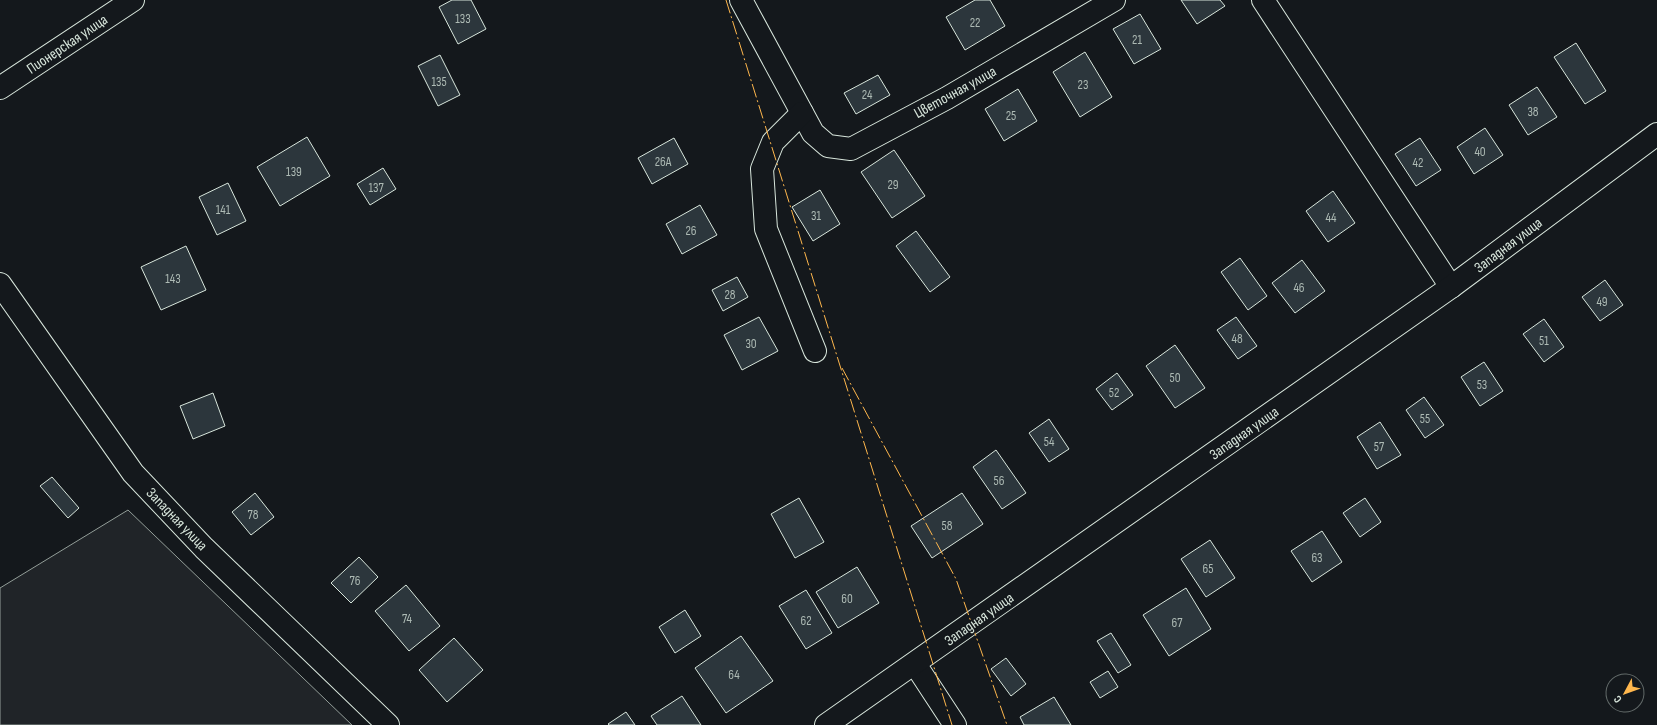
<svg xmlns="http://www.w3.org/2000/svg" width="1657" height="725" viewBox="0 0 1657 725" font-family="'Sofia Sans Condensed',sans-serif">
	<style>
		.green { fill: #202428; stroke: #939e99 }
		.building { fill: #2c363c; stroke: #d8e6dc }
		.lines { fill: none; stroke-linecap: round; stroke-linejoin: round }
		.minor-casing { stroke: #d8e6dc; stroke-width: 24 }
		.minor { stroke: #14181c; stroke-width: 22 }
		.power { stroke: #ffb74d; stroke-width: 1; stroke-dasharray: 14 3 2 3; stroke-linecap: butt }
		.labels { text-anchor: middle; stroke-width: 3; stroke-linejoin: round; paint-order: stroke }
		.number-label { font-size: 13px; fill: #adbab4 }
		.street-label { font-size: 15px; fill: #d8e6dc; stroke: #14181c }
	</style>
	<rect width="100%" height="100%" fill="#14181c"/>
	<path class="green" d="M128,510L352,725H0V588Z"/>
	<g class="building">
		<path d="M452,0H471L486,29L458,44L439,7Z"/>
		<path d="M975,0H990L1005,26L965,50L946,17Z"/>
		<path d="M1181,0H1220L1225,6L1197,24Z"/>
		<path d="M1140,14L1161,49L1134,64L1113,29Z"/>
		<path d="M1576,43L1606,91L1585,104L1554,57Z"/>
		<path d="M1085,52L1112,97L1080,117L1053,72Z"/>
		<path d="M440,55L460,95L438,106L418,66Z"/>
		<path d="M878,75L890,95L856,114L844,93Z"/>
		<path d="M1537,87L1557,117L1528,135L1509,105Z"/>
		<path d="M1018,89L1037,121L1004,141L985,109Z"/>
		<path d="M1485,128L1503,155L1474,174L1457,147Z"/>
		<path d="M307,137L330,176L280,206L257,167Z"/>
		<path d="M674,138L688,164L652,184L638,158Z"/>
		<path d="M1420,138L1441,170L1416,186L1395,154Z"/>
		<path d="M894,150L925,196L892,218L861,172Z"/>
		<path d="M383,168L396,189L370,205L357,184Z"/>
		<path d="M228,183L246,221L217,235L199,197Z"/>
		<path d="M820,190L840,224L813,241L792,207Z"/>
		<path d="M1333,191L1355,223L1328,242L1306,211Z"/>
		<path d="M700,205L717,235L682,254L666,224Z"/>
		<path d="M916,231L950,277L930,292L896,246Z"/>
		<path d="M186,246L206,290L161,310L141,267Z"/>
		<path d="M1240,258L1267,296L1248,310L1221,272Z"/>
		<path d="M1302,260L1325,291L1295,313L1272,283Z"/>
		<path d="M737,277L748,297L723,311L712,290Z"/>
		<path d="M1605,280L1623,305L1600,321L1582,297Z"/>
		<path d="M759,317L778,351L742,370L724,335Z"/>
		<path d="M1236,317L1257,346L1238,359L1217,330Z"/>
		<path d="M1544,319L1564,347L1544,362L1523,334Z"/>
		<path d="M1175,345L1205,388L1175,408L1146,366Z"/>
		<path d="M1484,362L1503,391L1480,406L1461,377Z"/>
		<path d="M1117,373L1133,395L1112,410L1096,389Z"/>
		<path d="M213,393L225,426L193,439L180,406Z"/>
		<path d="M1424,397L1444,425L1425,438L1406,410Z"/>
		<path d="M1049,419L1069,449L1049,462L1029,433Z"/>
		<path d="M1380,422L1401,455L1377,469L1357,437Z"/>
		<path d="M996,450L1026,493L1002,509L973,467Z"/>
		<path d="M52,477L79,508L68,518L40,486Z"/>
		<path d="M255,493L274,517L251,535L232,512Z"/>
		<path d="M962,493L983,524L932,558L911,526Z"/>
		<path d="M799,498L824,542L795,558L771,514Z"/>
		<path d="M1365,498L1381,522L1360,537L1343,513Z"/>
		<path d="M1322,531L1342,562L1312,582L1291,551Z"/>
		<path d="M1210,540L1235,578L1206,597L1181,559Z"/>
		<path d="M359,557L378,577L351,603L331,583Z"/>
		<path d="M857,567L879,603L838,628L816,592Z"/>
		<path d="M406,585L440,626L409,651L375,611Z"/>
		<path d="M1186,588L1211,629L1169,656L1143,615Z"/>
		<path d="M806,590L832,633L806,649L779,606Z"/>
		<path d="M685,610L701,636L675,653L659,627Z"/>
		<path d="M1111,633L1131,665L1118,673L1097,641Z"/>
		<path d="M741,636L773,681L726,713L695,668Z"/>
		<path d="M454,638L483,670L447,702L419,670Z"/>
		<path d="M1006,658L1026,684L1011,696L991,669Z"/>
		<path d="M1108,671L1118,687L1100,698L1090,682Z"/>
		<path d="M682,696L701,725H657L651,716Z"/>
		<path d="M1054,697L1071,725H1024L1020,717Z"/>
		<path d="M626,712L635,725H609L608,724Z"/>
	</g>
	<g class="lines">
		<defs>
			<g id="minor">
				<path d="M741,0L813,133L828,146L851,149L947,98L1114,0"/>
				<path d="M1263,0L1451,287"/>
				<path d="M0,88L133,0"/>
				<path d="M802,113L773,142L762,169L766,229L815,351"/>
				<path d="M0,284L133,473L204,548L388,725"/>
				<path d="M915,664L955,725"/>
				<path d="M826,725L1451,287L1657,134"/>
			</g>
		</defs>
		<use href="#minor" class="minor-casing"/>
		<use href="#minor" class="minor"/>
		<g class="power">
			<path d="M726,0L952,725"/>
			<path d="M842,368L956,579L1007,725"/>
		</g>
	</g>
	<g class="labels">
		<g class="number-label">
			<text x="463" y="23">133</text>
			<text x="975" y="27">22</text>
			<text x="1137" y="44">21</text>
			<text x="439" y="86">135</text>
			<text x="1083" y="89">23</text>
			<text x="867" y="99">24</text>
			<text x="1533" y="116">38</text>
			<text x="1011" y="120">25</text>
			<text x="1480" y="156">40</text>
			<text x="663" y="166">26А</text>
			<text x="1418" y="167">42</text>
			<text x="294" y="176">139</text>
			<text x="893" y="189">29</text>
			<text x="376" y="192">137</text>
			<text x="223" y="214">141</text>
			<text x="816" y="220">31</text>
			<text x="1331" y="222">44</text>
			<text x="691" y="235">26</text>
			<text x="173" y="283">143</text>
			<text x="1299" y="292">46</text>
			<text x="730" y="299">28</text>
			<text x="1602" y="306">49</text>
			<text x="1237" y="343">48</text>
			<text x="1544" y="345">51</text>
			<text x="751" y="348">30</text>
			<text x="1175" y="382">50</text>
			<text x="1482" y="389">53</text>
			<text x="1114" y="397">52</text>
			<text x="1425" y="423">55</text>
			<text x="1049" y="446">54</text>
			<text x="1379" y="451">57</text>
			<text x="999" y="485">56</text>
			<text x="253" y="519">78</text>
			<text x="947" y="530">58</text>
			<text x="1317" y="562">63</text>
			<text x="1208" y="573">65</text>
			<text x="355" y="585">76</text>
			<text x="847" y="603">60</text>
			<text x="407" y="623">74</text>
			<text x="806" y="625">62</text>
			<text x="1177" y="627">67</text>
			<text x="734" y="679">64</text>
		</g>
		<g class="street-label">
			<text transform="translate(67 44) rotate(-34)" y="5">Пионерская улица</text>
			<text transform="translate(955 92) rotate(-29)" y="5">Цветочная улица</text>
			<text transform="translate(1508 245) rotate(-37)" y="5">Западная улица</text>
			<text transform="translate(1244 433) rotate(-35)" y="5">Западная улица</text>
			<text transform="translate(177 519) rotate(46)" y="5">Западная улица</text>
			<text transform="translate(979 619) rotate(-35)" y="5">Западная улица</text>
		</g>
	</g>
	<g transform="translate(1625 693) rotate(229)"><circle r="19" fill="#14181c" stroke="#626a69"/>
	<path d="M0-3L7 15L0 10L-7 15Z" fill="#ffb74d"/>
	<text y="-6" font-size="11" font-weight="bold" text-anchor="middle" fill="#d8e6dc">С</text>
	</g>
</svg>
